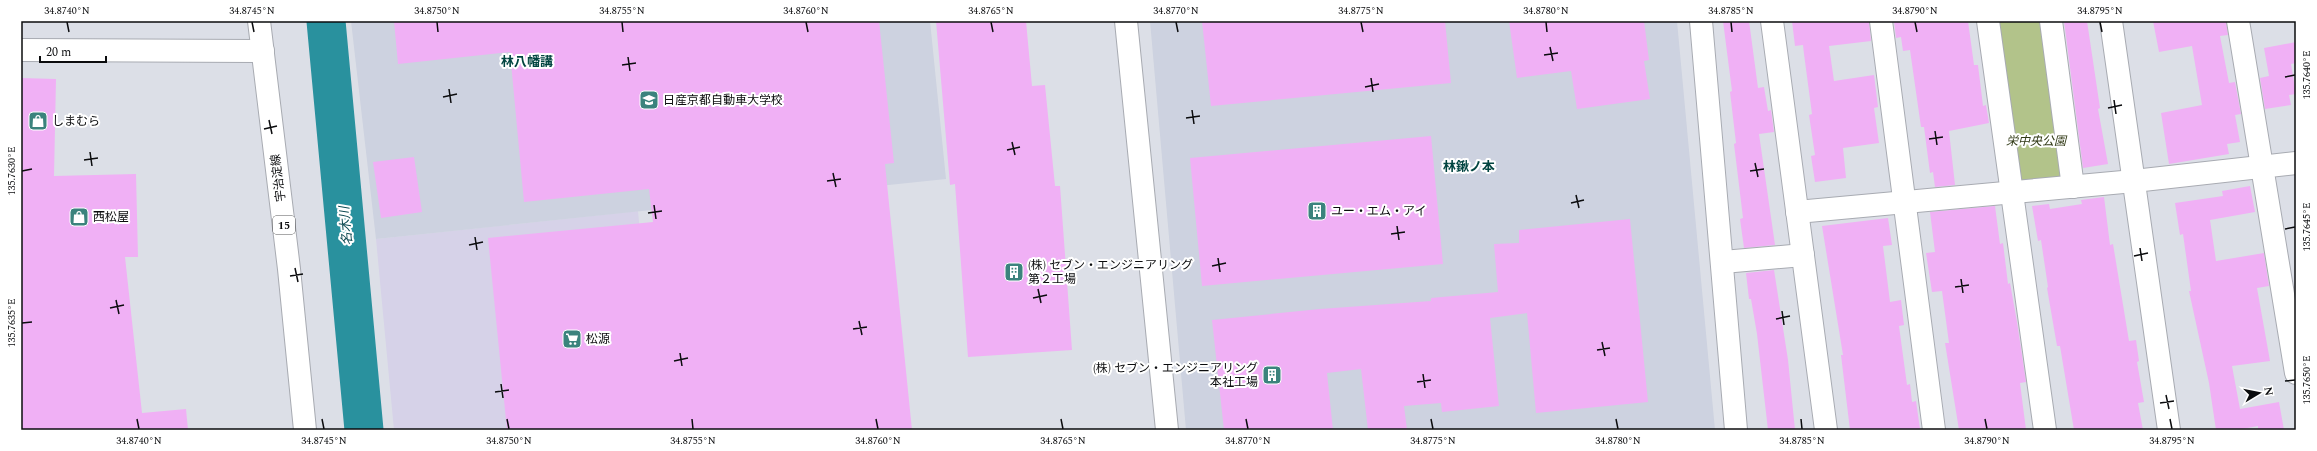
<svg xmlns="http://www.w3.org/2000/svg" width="2317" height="451" viewBox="0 0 2317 451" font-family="Spectral,'Noto Sans JP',serif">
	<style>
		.commercial { fill: #d6d2e8 }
		.built { fill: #cdd2e0 }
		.green { fill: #b2c38a }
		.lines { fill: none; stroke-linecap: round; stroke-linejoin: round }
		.river { stroke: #29919e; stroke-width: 39 }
		.building { fill: #f0b0f5 }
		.minor-casing { stroke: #a8abb2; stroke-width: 24 }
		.major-casing { stroke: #a8abb2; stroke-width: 24 }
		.minor { stroke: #fff; stroke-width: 22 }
		.major { stroke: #fff; stroke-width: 22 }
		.ticks { fill: none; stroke: #0b0c0e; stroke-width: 1.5 }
		.labels { text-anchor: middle; stroke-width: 4; stroke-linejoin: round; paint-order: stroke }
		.shield { fill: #fff; stroke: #545556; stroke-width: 1 }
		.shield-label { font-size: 11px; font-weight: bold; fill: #0b0c0e }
		.poi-label { font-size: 12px; fill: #0b0c0e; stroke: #fff; text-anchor: start }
		.park-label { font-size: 12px; font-style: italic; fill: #303915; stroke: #fff }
		.street-label { font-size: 12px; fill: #0b0c0e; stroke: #fff }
		.neighbourhood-label { font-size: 13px; font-weight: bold; fill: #014440; stroke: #fff }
		.water-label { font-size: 13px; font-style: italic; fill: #09464e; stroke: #fff }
		.neatline { fill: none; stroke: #0b0c0e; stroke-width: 1.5 }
		.ticks-label { font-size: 10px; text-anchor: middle; fill: #0b0c0e }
	</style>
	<rect width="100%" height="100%" fill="#dcdfe7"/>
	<path class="commercial" d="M638,211L658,430H394L376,239Z"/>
	<g class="built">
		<path d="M351,21H930L946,179L376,239Z"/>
		<path d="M1150,21H1677L1715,430H1186Z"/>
	</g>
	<path class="green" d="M1995,21H2045L2067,177L2027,183L2016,176Z"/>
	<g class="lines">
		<path class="river" d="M326,21L364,430"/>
	</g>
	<g class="building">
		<path d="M394,21H879L894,163L885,164L912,430H507L488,238L653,222L649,189L524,202L510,52L398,64Z"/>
		<path d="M936,21H1026L1032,86L1045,85L1055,186H1060L1072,350L968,357L955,184L950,185Z"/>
		<path d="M1202,21H1445L1451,83L1211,106Z"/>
		<path d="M1509,21H1644L1649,60L1644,61L1650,99L1577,109L1571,71L1517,78Z"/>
		<path d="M1723,21H1749L1758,88L1764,87L1768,111L1771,110L1774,132L1759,134L1775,245L1744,248L1740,219L1743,218L1734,144L1736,143L1730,92L1732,91Z"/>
		<path d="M1792,21H1869L1871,41L1829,46L1834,81L1874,75L1878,107L1874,108L1879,143L1843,148L1846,178L1815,182L1811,156L1815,155L1809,115L1812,114L1804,54L1803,45L1795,46Z"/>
		<path d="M1894,21H1968L1974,65H1978L1983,106L1986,105L1989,123L1949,131L1955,185L1935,187L1933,172L1930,173L1924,127H1921L1910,50L1903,51L1901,37L1896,38Z"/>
		<path d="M2064,21H2087L2100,108L2098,109L2108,164L2083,168Z"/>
		<path d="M2153,21H2226L2228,35L2220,36L2229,83L2235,82L2241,114L2235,115L2240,142L2227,144L2229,154L2169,164L2161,113L2202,105L2192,46L2159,52Z"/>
		<path d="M2296,42V63L2291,64L2296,94L2289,95L2291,105L2265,109L2260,78L2269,76L2264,48Z"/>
		<path d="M21,78L56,79L54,176L136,174L138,257H125L142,413L186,409L188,430H21Z"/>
		<path d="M1431,136L1443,264L1202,286L1190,158Z"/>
		<path d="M414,157L422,212L381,218L373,162Z"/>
		<path d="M2250,186L2255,212L2210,220L2216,261L2264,253L2269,286L2257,288L2270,361L2232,366L2240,409L2279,402L2284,430H2258V426L2237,430H2216L2209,383L2189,291H2191L2183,234L2180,235L2175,203L2223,196L2222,191Z"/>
		<path d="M2104,197L2110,245L2113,244L2129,341L2136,340L2139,361L2137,362L2144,402L2138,403L2143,430H2074L2060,346H2057L2047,288L2048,287L2041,240L2038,241L2032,206L2049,204L2050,209L2082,204L2081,200Z"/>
		<path d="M1995,206L2000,244L2003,243L2008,284L2010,283L2017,322L2026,382L2020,383L2026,430H1959L1945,343H1949L1942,291L1932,292L1926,253L1935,252L1930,212Z"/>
		<path d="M1888,218L1892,245L1883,246L1890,302L1901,300L1904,325L1899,326L1907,385L1910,384L1912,402L1916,401L1920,429L1850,430L1841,355H1843L1822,226Z"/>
		<path d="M1630,219L1648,402L1536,413L1527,313L1490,318L1499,406L1442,412L1441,403L1404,406L1407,430H1368L1361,369L1327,373L1333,430H1224L1212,320L1320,309L1431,301V298L1498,292L1494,244L1519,243V230Z"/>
		<path d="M1774,270L1788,360L1795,430H1768L1757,334L1751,299H1749L1746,273Z"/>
	</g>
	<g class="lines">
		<defs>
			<g id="minor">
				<path d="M1126,21L1167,430"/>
				<path d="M1701,21L1736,430"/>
				<path d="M1772,21L1826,430"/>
				<path d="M1881,21L1934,430"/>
				<path d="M1988,21L2045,430"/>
				<path d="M2051,21L2073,187"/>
				<path d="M2111,21L2169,430"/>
				<path d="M2238,21L2296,373"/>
				<path d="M21,50L263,51"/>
				<path d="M1797,212L2134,181L2296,163"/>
				<path d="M1723,262L1803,255"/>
			</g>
			<path id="major" d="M259,21L289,269L305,430"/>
		</defs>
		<use href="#minor" class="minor-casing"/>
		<use href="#major" class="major-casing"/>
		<use href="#minor" class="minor"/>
		<use href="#major" class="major"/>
	</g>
	<path class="ticks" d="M67,22L69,32M252,22L254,32M437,22L438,32M622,22L623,32M806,22L808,32M991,22L993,32M1176,22L1178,32M1361,22L1363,32M1546,22L1547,32M1731,22L1732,32M1915,22L1917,32M2100,22L2102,32M1550,47L1553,61M1544,55L1558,53M628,57L630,71M622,65L636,63M2285,77L2295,75M1371,78L1373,92M1365,87L1379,84M449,89L451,103M443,97L457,94M2114,100L2116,114M2108,108L2122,105M1192,110L1194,124M1186,118L1200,116M269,120L272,134M264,129L277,126M1935,131L1937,145M1929,139L1943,137M1012,142L1015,155M1007,150L1020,147M90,152L92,166M84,160L98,158M1755,163L1758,177M22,171L32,169M1750,171L1764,169M833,173L836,187M827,181L841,179M1576,195L1579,208M1571,203L1584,200M654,205L656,219M648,213L662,211M1397,226L1399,240M2285,229L2295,227M1391,234L1405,232M475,237L477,250M469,245L483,242M2140,248L2142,261M2134,256L2148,253M1218,258L1220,272M1212,266L1226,263M295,268L298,282M290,276L303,274M1961,279L1963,293M1955,287L1969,285M1038,289L1041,303M1033,298L1047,295M116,300L119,314M110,308L124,305M1782,311L1784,325M1776,319L1790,316M859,321L862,335M22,323L32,322M853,329L867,327M1602,342L1605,356M1597,350L1610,348M680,353L682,366M674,361L688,358M1423,374L1425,388M2285,381L2295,380M1417,382L1431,380M501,384L503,398M495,392L509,390M2166,395L2169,409M2160,403L2174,401M137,419L139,429M322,419L324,429M507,419L509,429M692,419L693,429M876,419L878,429M1061,419L1063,429M1246,419L1248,429M1431,419L1433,429M1616,419L1618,429M1801,419L1802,429M1985,419L1987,429M2170,419L2172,429"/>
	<defs>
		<symbol id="university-square" viewBox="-11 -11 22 22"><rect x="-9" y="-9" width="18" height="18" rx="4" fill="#3b837d" stroke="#fff"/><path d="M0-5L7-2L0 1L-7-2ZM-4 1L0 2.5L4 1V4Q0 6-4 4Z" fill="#fff"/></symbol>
		<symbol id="shop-square" viewBox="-11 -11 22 22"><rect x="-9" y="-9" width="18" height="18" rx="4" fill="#3b837d" stroke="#fff"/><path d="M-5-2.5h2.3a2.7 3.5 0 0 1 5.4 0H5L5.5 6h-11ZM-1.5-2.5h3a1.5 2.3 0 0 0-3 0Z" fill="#fff"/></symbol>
		<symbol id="building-square" viewBox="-11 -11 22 22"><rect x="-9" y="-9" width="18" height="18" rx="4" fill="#3b837d" stroke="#fff"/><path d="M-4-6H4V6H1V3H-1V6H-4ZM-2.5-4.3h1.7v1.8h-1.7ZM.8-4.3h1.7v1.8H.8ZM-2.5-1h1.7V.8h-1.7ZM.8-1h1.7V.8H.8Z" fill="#fff"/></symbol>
		<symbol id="supermarket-square" viewBox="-11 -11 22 22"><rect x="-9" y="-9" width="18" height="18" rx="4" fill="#3b837d" stroke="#fff"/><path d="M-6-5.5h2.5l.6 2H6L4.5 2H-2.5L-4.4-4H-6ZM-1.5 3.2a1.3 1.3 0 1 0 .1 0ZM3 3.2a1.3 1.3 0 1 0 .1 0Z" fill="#fff"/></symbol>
	</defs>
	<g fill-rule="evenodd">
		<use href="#university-square" x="638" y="89" width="22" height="22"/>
		<use href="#shop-square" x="27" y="110" width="22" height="22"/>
		<use href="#building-square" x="1306" y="200" width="22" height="22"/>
		<use href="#shop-square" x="68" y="206" width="22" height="22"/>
		<use href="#building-square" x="1003" y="261" width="22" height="22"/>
		<use href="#supermarket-square" x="561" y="328" width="22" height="22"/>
		<use href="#building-square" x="1261" y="364" width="22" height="22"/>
	</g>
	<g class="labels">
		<rect class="shield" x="273" y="216" width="22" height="18" rx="3"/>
		<g class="shield-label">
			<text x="284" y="229">15</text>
		</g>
		<g class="poi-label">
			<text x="663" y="104">日産京都自動車大学校</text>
			<text x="52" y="125">しまむら</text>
			<text x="1331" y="215">ユー・エム・アイ</text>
			<text x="93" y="221">西松屋</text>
			<text x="1028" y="269">(株) セブン・エンジニアリング<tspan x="1028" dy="14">第２工場</tspan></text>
			<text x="586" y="343">松源</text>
			<text x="1258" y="372" text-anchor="end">(株) セブン・エンジニアリング<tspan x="1258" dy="14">本社工場</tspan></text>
		</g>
		<g class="park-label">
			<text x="2036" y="145">栄中央公園</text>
		</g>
		<g class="street-label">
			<text transform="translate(278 178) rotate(-97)" y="4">宇治淀線</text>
		</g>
		<g class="neighbourhood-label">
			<text x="527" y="66">林八幡講</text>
			<text x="1469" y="171">林鍬ノ本</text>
		</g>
		<g class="water-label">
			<text transform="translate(345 226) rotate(-95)" y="5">名木川</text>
		</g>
	</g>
	<rect width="2317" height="451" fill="none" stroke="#ffffff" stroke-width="44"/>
	<g transform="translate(2259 393) rotate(80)" stroke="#ffffff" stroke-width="3" paint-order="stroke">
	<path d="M0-3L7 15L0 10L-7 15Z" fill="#0b0c0e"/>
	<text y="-6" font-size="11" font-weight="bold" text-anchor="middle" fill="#0b0c0e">N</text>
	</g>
	<path d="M40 56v6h66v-6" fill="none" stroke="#0b0c0e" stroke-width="2"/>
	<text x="46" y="56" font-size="12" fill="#0b0c0e" stroke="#ffffff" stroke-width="3" paint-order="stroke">20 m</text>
	<rect x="22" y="22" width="2273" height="407" class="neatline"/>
	<g class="ticks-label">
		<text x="67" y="14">34.8740°N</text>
		<text x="252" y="14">34.8745°N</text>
		<text x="437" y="14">34.8750°N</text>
		<text x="622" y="14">34.8755°N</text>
		<text x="806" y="14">34.8760°N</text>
		<text x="991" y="14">34.8765°N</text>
		<text x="1176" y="14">34.8770°N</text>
		<text x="1361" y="14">34.8775°N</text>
		<text x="1546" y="14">34.8780°N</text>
		<text x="1731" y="14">34.8785°N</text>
		<text x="1915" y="14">34.8790°N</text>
		<text x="2100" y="14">34.8795°N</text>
		<text transform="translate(2306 75) rotate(-90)" y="4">135.7640°E</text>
		<text transform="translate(11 171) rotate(-90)" y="4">135.7630°E</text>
		<text transform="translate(2306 227) rotate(-90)" y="4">135.7645°E</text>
		<text transform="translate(11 323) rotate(-90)" y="4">135.7635°E</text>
		<text transform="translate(2306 380) rotate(-90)" y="4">135.7650°E</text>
		<text x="139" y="444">34.8740°N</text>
		<text x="324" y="444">34.8745°N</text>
		<text x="509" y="444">34.8750°N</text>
		<text x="693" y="444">34.8755°N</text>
		<text x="878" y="444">34.8760°N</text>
		<text x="1063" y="444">34.8765°N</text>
		<text x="1248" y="444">34.8770°N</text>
		<text x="1433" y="444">34.8775°N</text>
		<text x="1618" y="444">34.8780°N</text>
		<text x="1802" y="444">34.8785°N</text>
		<text x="1987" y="444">34.8790°N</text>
		<text x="2172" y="444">34.8795°N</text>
	</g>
</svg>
